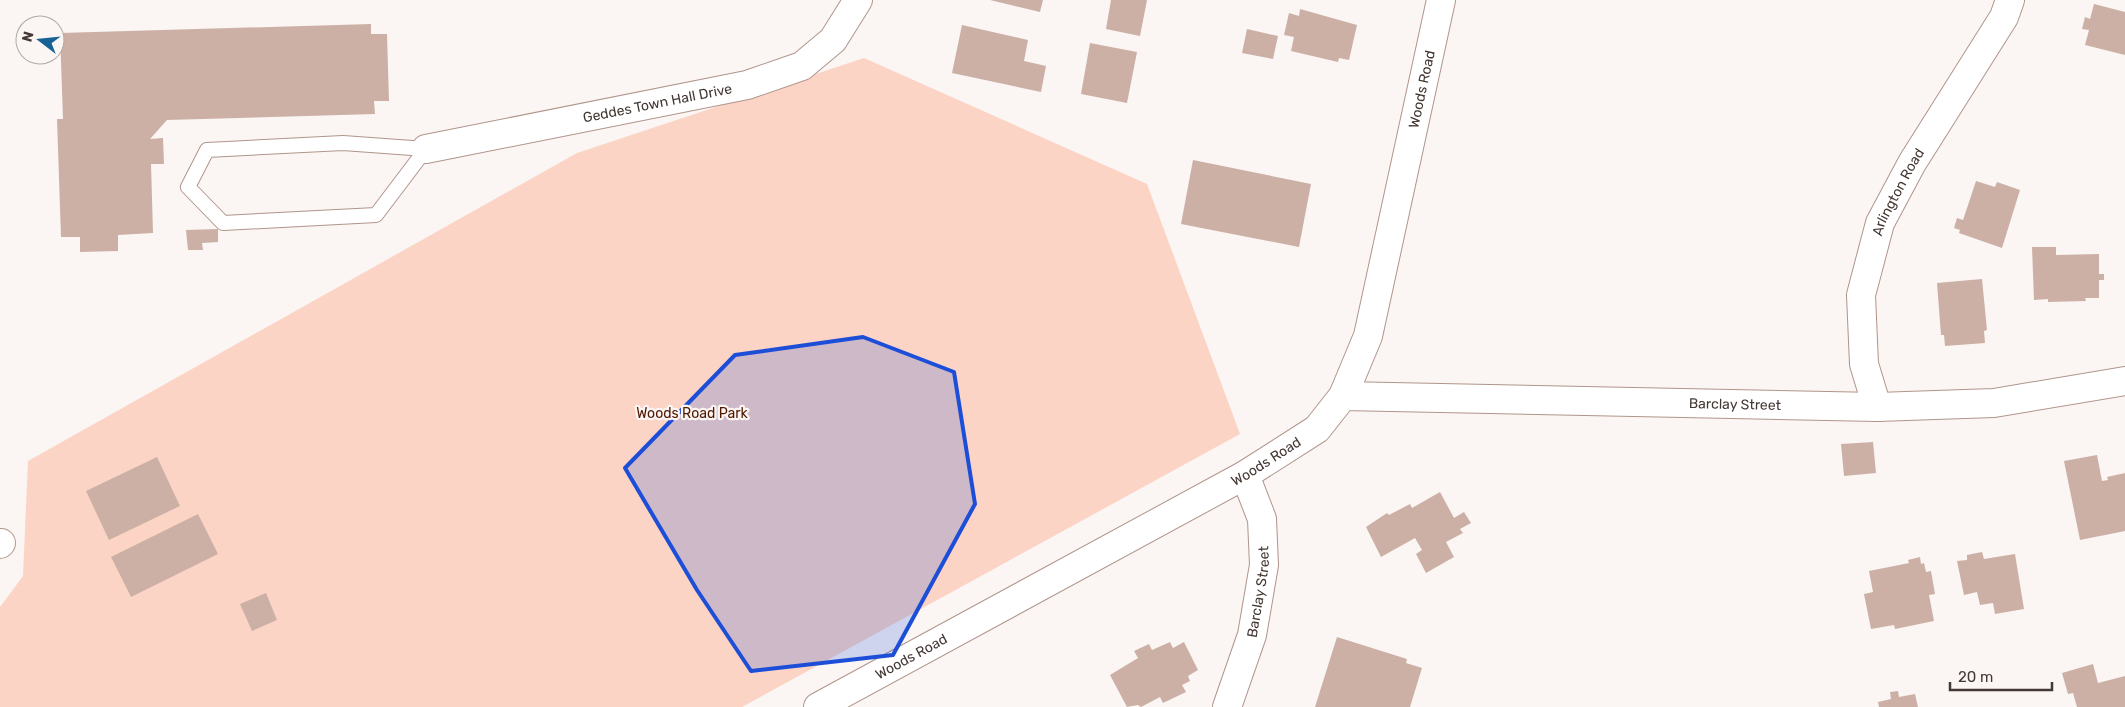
<svg xmlns="http://www.w3.org/2000/svg" width="2125" height="707" viewBox="0 0 2125 707" font-family="Rubik,sans-serif">
	<style>
		.green { fill: #fbd4c6 }
		.building { fill: #ccb0a6 }
		.lines { fill: none; stroke-linecap: round; stroke-linejoin: round }
		.service-casing { stroke: #b0958b; stroke-width: 16 }
		.minor-casing { stroke: #b0958b; stroke-width: 30 }
		.service { stroke: #fff; stroke-width: 14 }
		.minor { stroke: #fff; stroke-width: 28 }
		.marked { fill: #1d4ed8; fill-opacity: 0.2; stroke: #1d4ed8; stroke-width: 4; stroke-linejoin: round }
		.labels { text-anchor: middle; stroke-width: 4.5; stroke-linejoin: round; paint-order: stroke }
		.street-label { font-size: 14px; fill: #443834; stroke: #fbf5f3 }
		.park-label { font-size: 14px; fill: #501800; stroke: #fbf5f3 }
	</style>
	<rect width="100%" height="100%" fill="#fbf5f3"/>
	<path class="green" d="M864,58L1147,184L1240,434L742,707H0V607L23,576L28,461L577,153Z"/>
	<g class="building">
		<path d="M990,0H1043L1040,12Z"/>
		<path d="M1111,0H1147L1140,36L1106,29Z"/>
		<path d="M2094,4L2125,12V55L2085,45L2089,30L2082,29L2085,17L2090,19Z"/>
		<path d="M1300,9L1357,25L1349,60L1339,58L1338,62L1291,51L1294,37L1284,35L1289,13L1299,16Z"/>
		<path d="M371,24V34H387L389,101H374L375,114L167,120L150,139L163,138L164,164H151L153,233L118,235V251L80,252V237H61L57,119H63L60,33Z"/>
		<path d="M962,25L1028,40L1024,61L1046,66L1041,92L952,73Z"/>
		<path d="M1247,29L1278,36L1273,59L1242,53Z"/>
		<path d="M1090,43L1137,52L1127,103L1081,94Z"/>
		<path d="M1193,160L1311,184L1299,247L1181,224Z"/>
		<path d="M1976,181L1995,187L1997,182L2020,190L2002,248L1959,233L1960,230L1954,228L1957,218L1963,220Z"/>
		<path d="M218,229V242L202,243L203,250H188L186,230Z"/>
		<path d="M2032,247H2056V255L2099,254V274H2104V280H2099V298H2085L2086,301L2048,302V299L2034,300Z"/>
		<path d="M1982,279L1987,330L1984,331L1985,343L1945,346L1944,335H1941L1937,283Z"/>
		<path d="M1873,442L1876,473L1844,476L1841,444Z"/>
		<path d="M2097,455L2102,481L2108,480L2107,477L2125,473V531L2080,540L2064,461Z"/>
		<path d="M157,457L180,506L109,540L86,491Z"/>
		<path d="M1440,492L1454,518L1464,512L1471,523L1460,529L1463,533L1446,542L1454,557L1426,573L1416,554L1422,550L1415,538L1381,557L1366,527L1387,513L1389,515L1410,504L1412,508Z"/>
		<path d="M198,514L218,554L131,597L111,557Z"/>
		<path d="M1982,552L1984,559L2015,554L2024,609L1995,614L1993,603L1980,605L1977,592L1964,595L1957,561L1967,560V555Z"/>
		<path d="M1920,557L1921,564L1924,563L1926,572L1931,571L1935,594L1929,595L1934,621L1895,629L1894,625L1871,629L1864,594L1873,592L1869,571L1909,563L1908,560Z"/>
		<path d="M266,593L277,620L252,631L240,604Z"/>
		<path d="M1337,637L1407,659L1406,663L1422,668L1410,707H1315Z"/>
		<path d="M1170,642L1173,648L1184,642L1198,670L1188,676L1190,681L1182,685L1186,692L1163,703L1160,697L1141,707L1138,705L1127,707L1110,675L1138,658L1134,651L1149,644L1152,650Z"/>
		<path d="M2093,664L2098,683L2125,676V707H2077L2073,693L2068,694L2062,673Z"/>
		<path d="M1898,691L1899,697L1915,694L1918,707H1879L1878,702L1891,699L1890,692Z"/>
	</g>
	<g class="lines">
		<defs>
			<path id="service" d="M343,143L426,149L376,215L223,223L188,187L207,150Z"/>
			<g id="minor">
				<path id="s1" d="M426,149L747,85L802,66L833,40L858,0"/>
				<path id="s2" d="M1343,396L1877,407L1994,403L2125,381"/>
				<path id="s3" d="M1877,407L1864,364L1861,295L1880,223L1912,163L2004,17L2010,0"/>
				<path d="M0,544L1,543"/>
				<path id="s4" d="M818,707L1245,475L1317,429L1343,396L1368,336L1441,0"/>
				<path id="s5" d="M1227,707L1252,635L1264,565L1262,519L1245,475"/>
			</g>
		</defs>
		<use href="#service" class="service-casing"/>
		<use href="#minor" class="minor-casing"/>
		<use href="#service" class="service"/>
		<use href="#minor" class="minor"/>
	</g>
	<path class="marked" d="M863,337L954,372L975,504L893,655L751,671L697,590L625,468L735,355Z"/>
	<g class="labels">
		<g class="street-label">
			<text dy="5" stroke="none"><textPath href="#s4" startOffset="931">Woods Road</textPath></text>
			<text dy="5" stroke="none"><textPath href="#s1" startOffset="236">Geddes Town Hall Drive</textPath></text>
			<text dy="5" stroke="none"><textPath href="#s3" startOffset="224">Arlington Road</textPath></text>
			<text dy="5" stroke="none"><textPath href="#s2" startOffset="392">Barclay Street</textPath></text>
			<text dy="5" stroke="none"><textPath href="#s4" startOffset="511">Woods Road</textPath></text>
			<text dy="5" stroke="none"><textPath href="#s5" startOffset="120">Barclay Street</textPath></text>
			<text dy="5" stroke="none"><textPath href="#s4" startOffset="106">Woods Road</textPath></text>
		</g>
		<g class="park-label">
			<text x="692" y="418">Woods Road Park</text>
		</g>
	</g>
	<g transform="translate(40 40) rotate(286)"><circle r="24" fill="#fbf5f3" stroke="#b2a9a7"/>
	<path d="M0-4L9 19L0 12L-9 19Z" fill="#176195"/>
	<text y="-8" font-size="14" font-weight="bold" text-anchor="middle" fill="#443834">N</text>
	</g>
	<path d="M1950 682v8h102v-8" fill="none" stroke="#443834" stroke-width="2.5"/>
	<text x="1958" y="682" font-size="15" fill="#443834" stroke="#fbf5f3" stroke-width="4" paint-order="stroke">20 m</text>
</svg>
